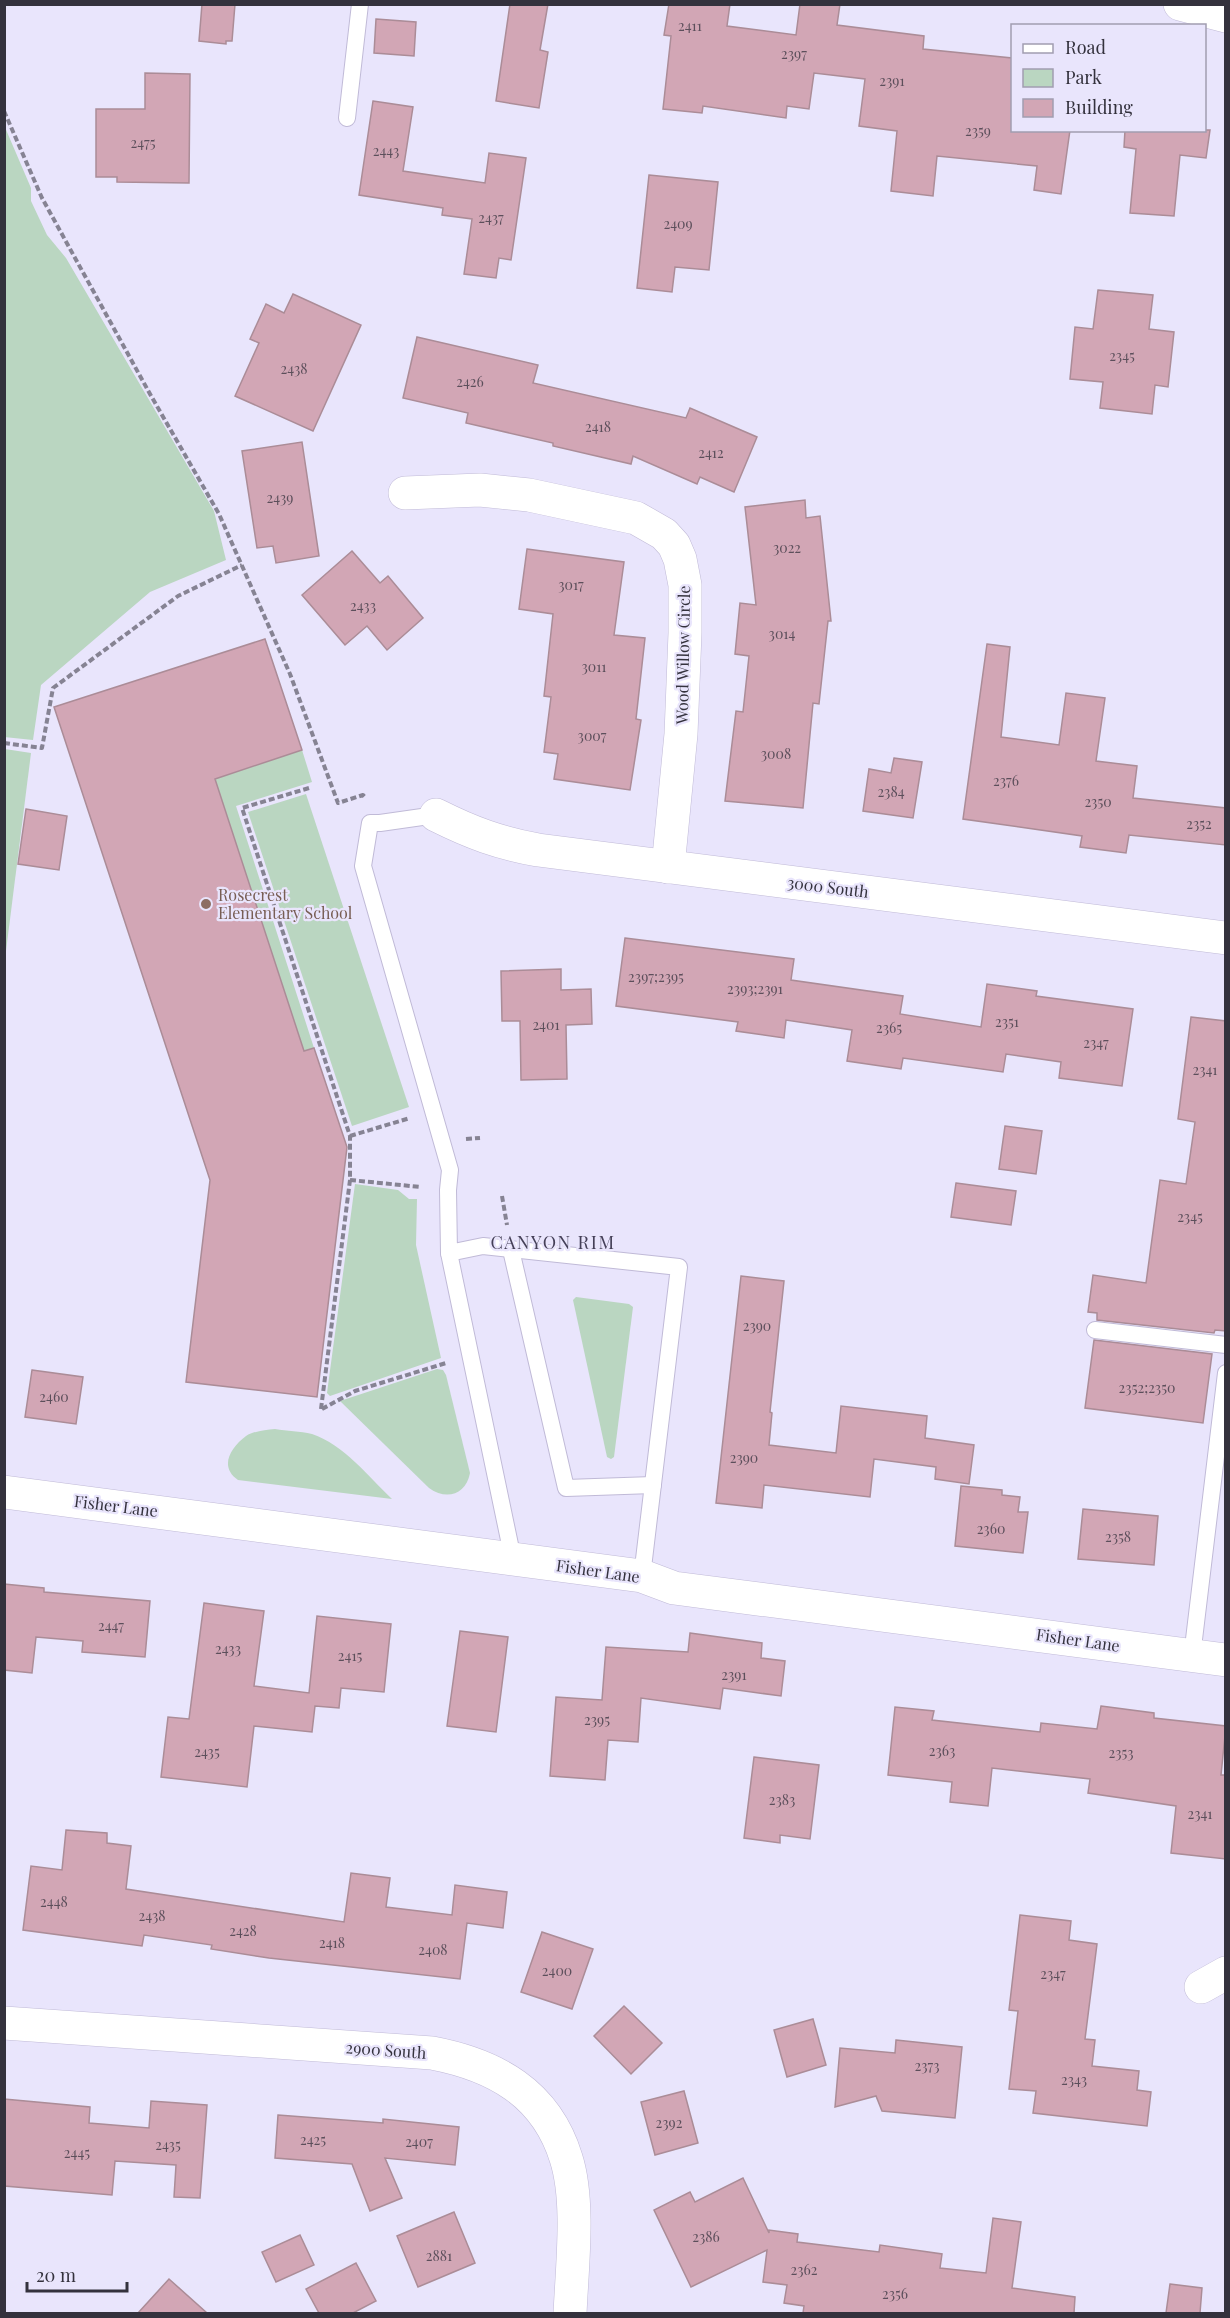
<svg xmlns="http://www.w3.org/2000/svg" width="1230" height="2318" viewBox="0 0 1230 2318" font-family="'Playfair Display',serif">
	<style>
		.green { fill: #bad6c1 }
		.building { fill: #d2a6b5; stroke: #ab8c97; stroke-width: 1.5 }
		.lines { fill: none; stroke-linecap: round; stroke-linejoin: round }
		.service-casing { stroke: #c0bad7; stroke-width: 18 }
		.minor-casing { stroke: #c0bad7; stroke-width: 34 }
		.path { stroke: #868393; stroke-width: 4; stroke-dasharray: 6 3; stroke-linecap: butt }
		.service { stroke: #fff; stroke-width: 16 }
		.minor { stroke: #fff; stroke-width: 33 }
		.education-dot { fill: #8d6e63; stroke: #e9e5fc; stroke-width: 2 }
		.labels { text-anchor: middle; stroke-width: 4.5; stroke-linejoin: round; paint-order: stroke }
		.number-label { font-size: 14px; fill: #5c4f5b }
		.street-label { font-size: 16px; fill: #34323d; stroke: #e9e5fc }
		.education-label { font-size: 16px; fill: #785e54; stroke: #e9e5fc; text-anchor: start }
		.neighbourhood-label { font-size: 18px; letter-spacing: 1.5px; fill: #454058; stroke: #e9e5fc }
	</style>
	<rect width="100%" height="100%" fill="#e9e5fc"/>
	<g class="green">
		<path d="M4,125L31,188V201L47,235L66,258L214,511L226,560L150,592L41,685L33,740L4,737Z"/>
		<path d="M5,749L31,753L5,959L4,749Z"/>
		<path d="M302,750L312,782L236,806L314,1048L304,1051L215,779Z"/>
		<path d="M306,794L409,1107L352,1126L248,812Z"/>
		<path d="M355,1184L398,1190L409,1199H417L416,1245L441,1358L330,1396L327,1393Z"/>
		<path d="M576,1297L629,1304L633,1307L614,1457L611,1459L607,1457L573,1300Z"/>
		<path d="M437,1369L443,1370L446,1375L470,1473C466,1494 447,1501 429,1488L340,1401Z"/>
		<path d="M275,1429C287,1431 300,1431 312,1434C344,1445 368,1476 392,1499L238,1480C219,1467 230,1448 246,1436C254,1431 265,1430 275,1429Z"/>
	</g>
	<g class="building">
		<path d="M202,4H235L232,41H226V44L199,41Z"/>
		<path d="M510,4H548L540,50L548,52L539,108L496,101Z"/>
		<path d="M669,4H730L727,26L796,35L800,4H840L837,25L924,36L923,49L1012,58V130H1070L1061,194L1034,190L1037,166L937,156L933,196L891,191L897,131L859,126L865,79L814,73L809,109L787,106L786,118L703,106L702,113L663,109L671,36L664,35Z"/>
		<path d="M376,19L416,22L414,56L374,53Z"/>
		<path d="M145,73L190,74L189,183L117,182V177H96V109H145Z"/>
		<path d="M373,101L413,107L403,171L485,183L489,153L526,158L511,260L499,258L496,278L464,274L472,219L442,215L443,208L359,195Z"/>
		<path d="M1125,130H1210L1206,158L1180,155L1174,216L1130,213L1136,149L1124,147Z"/>
		<path d="M649,175L718,182L709,270L675,267L672,292L637,288Z"/>
		<path d="M1098,290L1153,295L1149,329L1174,332L1168,387L1155,385L1152,414L1100,408L1103,382L1070,379L1075,327L1093,329Z"/>
		<path d="M293,294L361,325L313,431L235,396L259,343L250,339L266,304L284,313Z"/>
		<path d="M417,337L538,365L533,383L686,418L690,408L757,437L734,492L700,477L697,484L633,456L631,464L553,446V443L466,423L468,413L403,398Z"/>
		<path d="M302,442L319,556L276,563L273,546L257,548L242,451Z"/>
		<path d="M805,500L806,518L820,516L831,621H828L819,704L813,703L803,808L725,801L736,711L743,712L749,656L735,654L740,603L756,605L745,507Z"/>
		<path d="M527,549L624,562L614,635L645,638L636,719L641,720L630,790L554,779L558,754L544,752L551,697L544,696L553,614L519,609Z"/>
		<path d="M352,551L380,583L388,576L423,618L387,650L367,626L345,645L302,595Z"/>
		<path d="M265,639L302,750L215,779L304,1051L314,1048L347,1147L317,1397L186,1382L210,1180L54,707Z"/>
		<path d="M987,644L1010,647L1001,737L1059,745L1066,693L1105,698L1096,761L1137,766L1133,798L1226,808V845L1129,835L1126,853L1080,847L1082,836L963,819Z"/>
		<path d="M894,758L922,762L913,818L863,811L869,769L891,773Z"/>
		<path d="M26,809L67,816L59,870L18,864Z"/>
		<path d="M625,938L794,959L791,980L903,996L900,1014L981,1027L987,984L1037,991L1036,996L1133,1009L1122,1086L1059,1078L1061,1062L1006,1054L1003,1072L903,1058L901,1069L847,1061L852,1030L786,1020L784,1038L736,1031L738,1022L616,1006Z"/>
		<path d="M561,969V990L591,989L592,1024L566,1025L567,1079L521,1080L520,1021H502L501,971Z"/>
		<path d="M1191,1017L1226,1021V1331L1215,1330L1214,1333L1097,1320V1313L1088,1312L1093,1275L1146,1283L1160,1180L1186,1184L1195,1122L1178,1119Z"/>
		<path d="M1005,1126L1042,1131L1036,1174L999,1169Z"/>
		<path d="M956,1183L1016,1191L1011,1225L951,1217Z"/>
		<path d="M741,1276L784,1281L770,1412L772,1413L769,1445L836,1453L841,1406L927,1416L925,1438L974,1445L969,1484L935,1479L936,1467L874,1459L870,1497L764,1485L762,1508L716,1503Z"/>
		<path d="M1094,1340L1212,1354L1203,1423L1085,1408Z"/>
		<path d="M32,1370L83,1377L76,1424L25,1417Z"/>
		<path d="M961,1486L1002,1490V1495L1020,1497L1018,1512H1028L1023,1553L955,1546Z"/>
		<path d="M1083,1509L1158,1516L1154,1565L1078,1559Z"/>
		<path d="M4,1584L44,1588V1592L150,1601L145,1657L82,1652L83,1641L36,1637L32,1673L4,1670Z"/>
		<path d="M204,1603L264,1611L254,1686L309,1693L317,1616L391,1624L384,1692L341,1688L339,1708L315,1706L312,1732L254,1726L247,1787L161,1777L168,1717L189,1719Z"/>
		<path d="M460,1631L508,1637L496,1732L447,1726Z"/>
		<path d="M690,1633L762,1643L761,1658L785,1661L781,1696L723,1688L720,1709L641,1698L638,1742L608,1740L605,1780L550,1776L556,1697L602,1700L606,1647L688,1652Z"/>
		<path d="M1101,1706L1154,1713V1718L1226,1726L1221,1775H1226V1859L1171,1853L1176,1806L1088,1793L1090,1779L992,1768L988,1806L950,1802L952,1782L888,1775L895,1707L934,1711L932,1720L1040,1732L1041,1723L1097,1729Z"/>
		<path d="M754,1757L819,1765L810,1839L780,1835V1843L744,1838Z"/>
		<path d="M66,1830L107,1833V1843L131,1846L126,1889L344,1922L351,1873L390,1878L386,1907L452,1915L455,1885L507,1892L503,1928L467,1923L460,1979L269,1958L211,1949L212,1945L144,1935L142,1946L23,1930L31,1866L62,1870Z"/>
		<path d="M1020,1915L1071,1921L1069,1940L1097,1944L1085,2039L1095,2040L1092,2066L1139,2071L1137,2090L1151,2092L1147,2126L1033,2113L1036,2091L1009,2089L1018,2011L1009,2010Z"/>
		<path d="M542,1932L593,1949L572,2009L521,1992Z"/>
		<path d="M624,2006L662,2043L631,2074L594,2036Z"/>
		<path d="M813,2019L826,2065L787,2077L774,2030Z"/>
		<path d="M896,2040L962,2047L955,2118L882,2111L876,2096L835,2107L840,2048L895,2053Z"/>
		<path d="M684,2091L698,2143L655,2155L641,2102Z"/>
		<path d="M4,2099L90,2107L89,2123L149,2128L151,2101L207,2105L200,2198L174,2197L176,2165L115,2161L112,2195L4,2186Z"/>
		<path d="M278,2115L383,2123V2119L459,2127L455,2165L385,2158L402,2198L370,2211L352,2164L275,2158Z"/>
		<path d="M743,2178L769,2233V2230L798,2234L797,2242L879,2252L880,2245L942,2254L940,2268L986,2273L993,2218L1021,2222L1012,2288L1075,2297L1074,2313H803L804,2306L784,2303L787,2285L763,2282L767,2250L691,2287L654,2210L690,2192L695,2202Z"/>
		<path d="M454,2212L475,2263L418,2287L397,2236Z"/>
		<path d="M300,2235L314,2265L276,2282L262,2252Z"/>
		<path d="M356,2263L376,2301L353,2313H319L306,2289Z"/>
		<path d="M169,2279L207,2313H138Z"/>
		<path d="M1170,2284L1202,2288L1200,2313H1166Z"/>
	</g>
	<g class="lines">
		<defs>
			<g id="service">
				<path d="M347,118L360,4"/>
				<path d="M436,815L380,823H370L363,866L450,1170L448,1190L449,1253L483,1246L679,1267L642,1576"/>
				<path d="M511,1250L566,1488L653,1485"/>
				<path d="M449,1253L513,1559"/>
				<path d="M1095,1330L1226,1345"/>
				<path d="M1192,1656L1226,1373"/>
			</g>
			<g id="minor">
				<path d="M1180,4L1226,16"/>
				<path d="M405,493L480,490L529,495L636,518L664,534L674,545L680,559L685,585V633L681,734L668,867"/>
				<path d="M436,815C472,833 499,843 538,850L1226,938"/>
				<path d="M4,1492L642,1576L674,1588L1226,1660"/>
				<path d="M1201,1987L1226,1973"/>
				<path d="M4,2023L432,2053C495,2065 546,2093 566,2158C580,2201 572,2267 570,2314"/>
			</g>
		</defs>
		<use href="#service" class="service-casing"/>
		<use href="#minor" class="minor-casing"/>
		<g class="path">
			<path d="M4,111L42,198L150,394L219,514L290,674L338,803L363,795L366,798"/>
			<path d="M4,743L42,748L53,688L178,596L242,565"/>
			<path d="M309,788L242,808L350,1136V1180L321,1409"/>
			<path d="M350,1136L410,1118"/>
			<path d="M466,1139L480,1138"/>
			<path d="M350,1180L421,1187"/>
			<path d="M502,1196L507,1225"/>
			<path d="M322,1409L355,1391L446,1363"/>
		</g>
		<use href="#service" class="service"/>
		<use href="#minor" class="minor"/>
	</g>
	<circle class="education-dot" cx="206" cy="904" r="6"/>
	<g class="labels">
		<g class="number-label">
			<text x="690" y="31">2411</text>
			<text x="794" y="59">2397</text>
			<text x="892" y="86">2391</text>
			<text x="978" y="136">2359</text>
			<text x="143" y="148">2475</text>
			<text x="386" y="156">2443</text>
			<text x="491" y="223">2437</text>
			<text x="678" y="229">2409</text>
			<text x="1122" y="361">2345</text>
			<text x="294" y="374">2438</text>
			<text x="470" y="387">2426</text>
			<text x="598" y="432">2418</text>
			<text x="711" y="458">2412</text>
			<text x="280" y="503">2439</text>
			<text x="787" y="553">3022</text>
			<text x="571" y="590">3017</text>
			<text x="363" y="611">2433</text>
			<text x="782" y="639">3014</text>
			<text x="594" y="672">3011</text>
			<text x="592" y="741">3007</text>
			<text x="776" y="759">3008</text>
			<text x="1006" y="786">2376</text>
			<text x="891" y="797">2384</text>
			<text x="1098" y="807">2350</text>
			<text x="1199" y="829">2352</text>
			<text x="656" y="982">2397;2395</text>
			<text x="755" y="994">2393;2391</text>
			<text x="1007" y="1027">2351</text>
			<text x="546" y="1030">2401</text>
			<text x="889" y="1033">2365</text>
			<text x="1096" y="1048">2347</text>
			<text x="1205" y="1075">2341</text>
			<text x="1190" y="1222">2345</text>
			<text x="757" y="1331">2390</text>
			<text x="1147" y="1393">2352;2350</text>
			<text x="54" y="1402">2460</text>
			<text x="744" y="1463">2390</text>
			<text x="991" y="1534">2360</text>
			<text x="1118" y="1542">2358</text>
			<text x="111" y="1631">2447</text>
			<text x="228" y="1654">2433</text>
			<text x="350" y="1661">2415</text>
			<text x="734" y="1680">2391</text>
			<text x="597" y="1725">2395</text>
			<text x="942" y="1756">2363</text>
			<text x="207" y="1757">2435</text>
			<text x="1121" y="1758">2353</text>
			<text x="782" y="1805">2383</text>
			<text x="1200" y="1819">2341</text>
			<text x="54" y="1907">2448</text>
			<text x="152" y="1921">2438</text>
			<text x="243" y="1936">2428</text>
			<text x="332" y="1948">2418</text>
			<text x="433" y="1955">2408</text>
			<text x="557" y="1976">2400</text>
			<text x="1053" y="1979">2347</text>
			<text x="927" y="2071">2373</text>
			<text x="1074" y="2085">2343</text>
			<text x="669" y="2128">2392</text>
			<text x="313" y="2145">2425</text>
			<text x="419" y="2147">2407</text>
			<text x="168" y="2150">2435</text>
			<text x="77" y="2158">2445</text>
			<text x="706" y="2242">2386</text>
			<text x="439" y="2261">2881</text>
			<text x="804" y="2275">2362</text>
			<text x="895" y="2299">2356</text>
		</g>
		<g class="street-label">
			<text transform="translate(683 655) rotate(-89)" y="6">Wood Willow Circle</text>
			<text transform="translate(828 887) rotate(7)" y="6">3000 South</text>
			<text transform="translate(116 1506) rotate(7)" y="6">Fisher Lane</text>
			<text transform="translate(598 1571) rotate(8)" y="6">Fisher Lane</text>
			<text transform="translate(1078 1640) rotate(8)" y="6">Fisher Lane</text>
			<text transform="translate(386 2050) rotate(4)" y="6">2900 South</text>
		</g>
		<g class="education-label">
			<text x="218" y="901">Rosecrest<tspan x="218" dy="18">Elementary School</tspan></text>
		</g>
		<g class="neighbourhood-label">
			<text x="553" y="1249">CANYON RIM</text>
		</g>
	</g>
	<rect width="1230" height="2318" fill="none" stroke="#34323d" stroke-width="12"/>
	<rect x="1011" y="24" width="195" height="108" fill="#e9e5fc" stroke="#a19db0" stroke-width="1.5"/>
	<rect x="1023" y="44" width="30" height="9" fill="#ffffff" stroke="#a19db0" stroke-width="1.5"/>
	<text x="1065" y="54" font-size="18" fill="#34323d">Road</text>
	<rect x="1023" y="69" width="30" height="18" fill="#bad6c1" stroke="#a19db0" stroke-width="1.5"/>
	<text x="1065" y="84" font-size="18" fill="#34323d">Park</text>
	<rect x="1023" y="99" width="30" height="18" fill="#d2a6b5" stroke="#a19db0" stroke-width="1.5"/>
	<text x="1065" y="114" font-size="18" fill="#34323d">Building</text>
	<path d="M27 2282v9h100v-9" fill="none" stroke="#34323d" stroke-width="3"/>
	<text x="36" y="2282" font-size="18" fill="#34323d" stroke="#e9e5fc" stroke-width="4.5" paint-order="stroke">20 m</text>
</svg>
